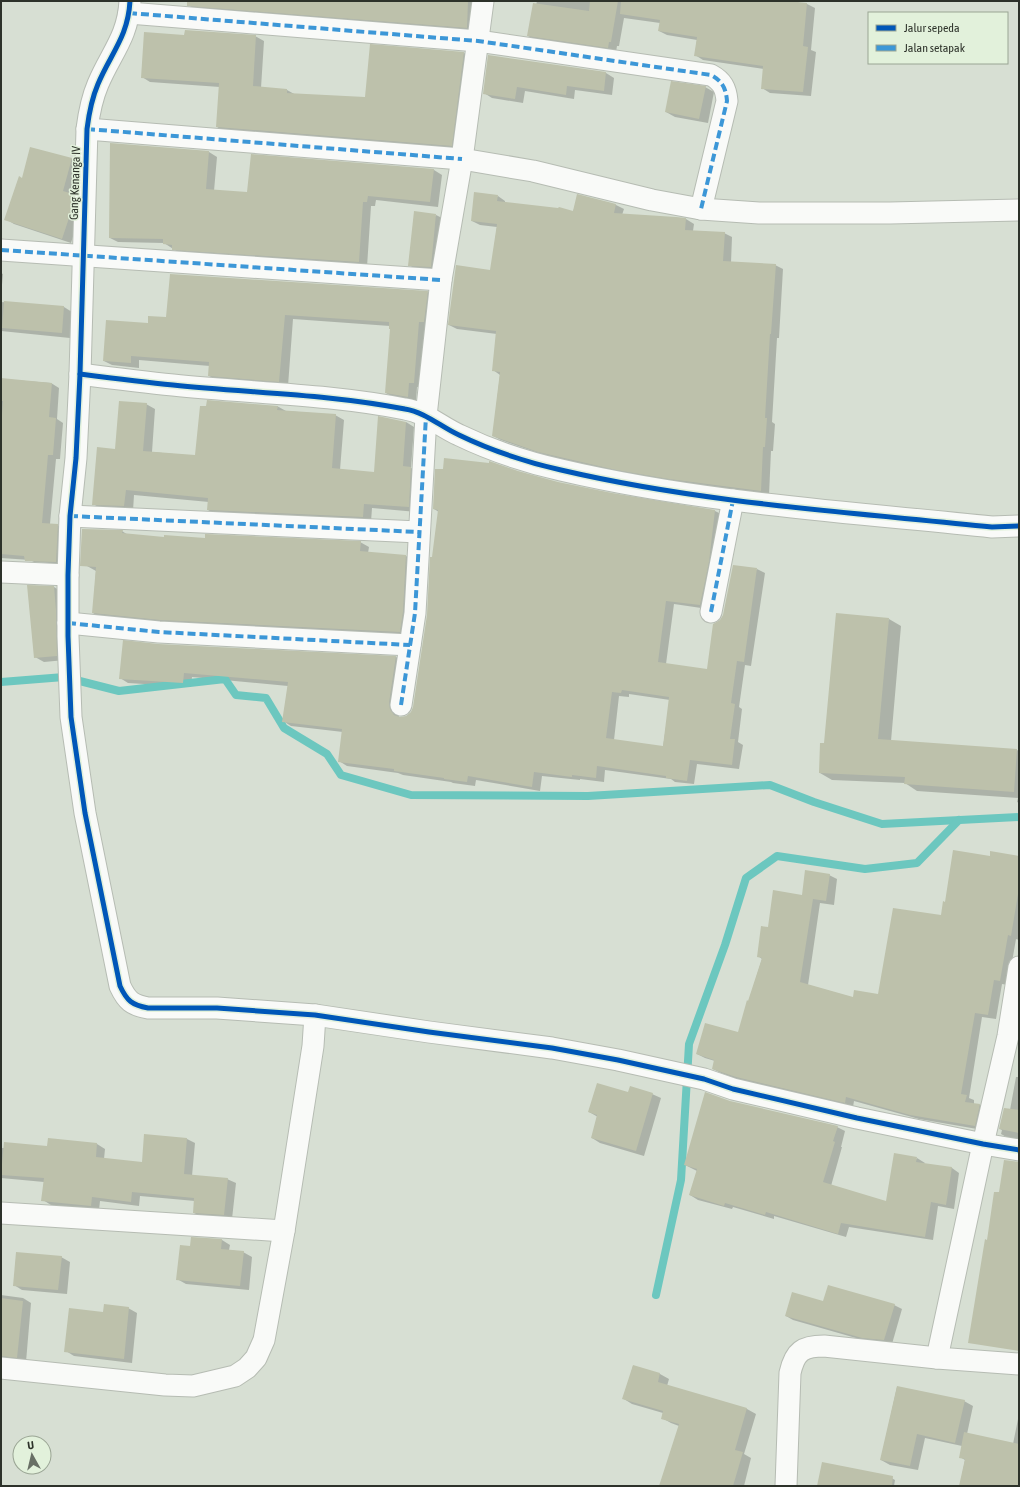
<svg xmlns="http://www.w3.org/2000/svg" width="1020" height="1487" viewBox="0 0 1020 1487" font-family="'Asap Condensed',sans-serif">
	<style>
		.shadow { fill: #0003; fill-rule: evenodd }
		.lines { fill: none; stroke-linecap: round; stroke-linejoin: round }
		.stream { stroke: #6cc7bf; stroke-width: 8 }
		.building { fill: #bdc1ab; fill-rule: evenodd }
		.minor-casing { stroke: #b6bcb3; stroke-width: 23 }
		.minor { stroke: #f9faf8; stroke-width: 21 }
		.quiet { stroke: #3c97d7; stroke-width: 4; stroke-dasharray: 8 4; stroke-linecap: butt }
		.cycleway-casing { stroke: #e2f1db; stroke-width: 8 }
		.cycleway { stroke: #0057b8; stroke-width: 5 }
		.labels { text-anchor: middle; stroke-width: 3; stroke-linejoin: round; paint-order: stroke }
		.street-label { font-size: 12px; fill: #2d322a; stroke: #e2f1db }
	</style>
	<rect width="100%" height="100%" fill="#d7dfd3"/>
	<g class="shadow">
		<path d="M188,1H478L477,33L198,11L188,5Z"/>
		<path d="M537,1H785L807,4L815,8L811,50L816,52L811,96L770,93L762,88L764,69L703,60L695,55L697,40L667,35L659,31L660,23L624,18L619,46H617L616,52L536,40L528,36Z"/>
		<path d="M185,36H255L264,41L261,88L287,90L296,95L366,98L464,53L472,58L460,150L226,132L217,127L220,87L150,82L142,77Z"/>
		<path d="M489,56L606,73L614,78L612,95L575,90L574,99L525,91L523,103L492,98L484,93Z"/>
		<path d="M705,87L714,92L708,123L675,117L666,112Z"/>
		<path d="M31,148L72,159L80,164L72,195L81,200V211L71,243L14,224L6,219L23,179Z"/>
		<path d="M209,152L217,157L214,191L248,193L434,170L442,175L438,207L376,200L375,206H371L367,267L181,254L164,243L118,242L110,238Z"/>
		<path d="M578,195L616,205L624,209L622,215L686,219L694,224L693,231L724,233L732,237L731,263L775,265L783,269L779,338H777L772,422L775,424L773,451H771L769,495L678,483L625,473L547,456L501,440L493,436L500,375L493,370L497,334L457,329L449,325L491,271L497,227L480,225L472,221L498,196L505,201V203L573,212Z"/>
		<path d="M436,215L444,219L439,272L417,270L409,265Z"/>
		<path d="M1,273L3,274L1,296Z"/>
		<path d="M427,292L436,297L423,387H417L416,401L395,398L386,393L391,330L390,329V326L293,319L288,386L218,380L209,376L210,366L139,360V368L112,365L104,361L149,325L167,318Z"/>
		<path d="M1,302L64,307L72,312L70,338L1,331Z"/>
		<path d="M1,379L51,383L59,388L57,419L63,423L60,459H56L50,524L57,525L65,530L64,564L34,562L30,560L1,558Z"/>
		<path d="M146,404L155,409L152,452L196,456L277,406L286,411L335,415L344,420L340,470L375,473L406,422L414,427L411,468L419,472L417,512L372,508L371,522L216,515L208,510L209,502L134,495L133,511L102,509L93,504L116,450Z"/>
		<path d="M518,472L558,483L612,494L715,511L723,515L708,609L674,604L666,664L708,670L720,621L757,569L765,573L751,666L745,665L739,707L742,709L738,742L743,745L739,769L697,764L694,784L675,782L671,779L605,770L604,782L580,779V780L542,776L540,791L476,780L475,786L453,783L451,782L403,775L398,773L347,766L339,761L343,732L291,726L283,721L288,686L192,677L191,687L128,683L120,678L158,645L396,657L404,662L397,714L400,718L406,717L411,713L414,707L428,615L439,512L434,509ZM629,694L670,700L663,747L614,740L619,696L629,697Z"/>
		<path d="M122,531L128,535L165,538L360,542L369,547L368,553L406,556L414,561L408,637L169,624L101,618L93,613L96,571L87,566Z"/>
		<path d="M54,587L62,592L65,660L44,662L35,657Z"/>
		<path d="M889,619L901,626L891,741L1017,750L1019,751V803L1017,802L1018,798L917,791L905,783L832,780L820,773L825,744Z"/>
		<path d="M990,857H1019V940L1016,939L1008,985L1002,984L996,1019L982,1017L969,1098L974,1100V1104L980,1105L988,1110L983,1130L919,1119L854,1101L853,1107L745,1082L721,1073L713,1069L715,1061L705,1058L697,1054L739,1033L762,959L758,956L769,928L803,896L829,875L837,879L834,905L820,903L808,985L854,998L879,995L942,917L945,903Z"/>
		<path d="M1016,1077H1019V1141L1010,1139L1001,1134L1002,1130L1000,1129L1010,1110Z"/>
		<path d="M629,1094H652L661,1098L644,1156L600,1143L592,1138L598,1117L589,1112Z"/>
		<path d="M730,1102L837,1127L845,1131L841,1147H842L831,1186L887,1202L917,1158L925,1163L924,1164L952,1168L959,1173L954,1209L938,1206L933,1240L849,1227L846,1237L774,1216V1219L733,1207L732,1209L698,1200L690,1195L697,1171L685,1165Z"/>
		<path d="M49,1139L97,1144L105,1149L104,1159L142,1163L187,1139L195,1143L192,1176L227,1179L236,1183L232,1219L202,1217L194,1213L195,1201L140,1196L139,1206L100,1201L99,1210L51,1205L43,1200L44,1182L1,1178V1148L48,1147Z"/>
		<path d="M222,1240L230,1245L229,1250L243,1252L252,1257L249,1290L186,1284L177,1279L191,1247Z"/>
		<path d="M61,1257L70,1262L67,1294L22,1290L14,1285Z"/>
		<path d="M1,1295L23,1298L31,1303L26,1362L1,1360Z"/>
		<path d="M894,1305L902,1309L892,1344L870,1342L793,1320L786,1316Z"/>
		<path d="M128,1308L137,1313L132,1363L74,1356L66,1351L104,1313Z"/>
		<path d="M633,1366L660,1374L669,1379L667,1386L747,1409L756,1414L744,1454L751,1458L744,1486H661L679,1426L671,1423L662,1418L663,1413L632,1404L624,1399Z"/>
		<path d="M897,1387L964,1401L973,1406L967,1434L1013,1444L1019,1414V1486H960L965,1460L960,1457L962,1446L925,1438L918,1470L890,1465L881,1460Z"/>
		<path d="M886,1475L895,1480L894,1486H818Z"/>
	</g>
	<g class="lines">
		<g class="stream">
			<path d="M1,682L64,677L119,691L225,679L236,695L266,698L284,728L327,754L341,775L411,795L588,796L770,785L814,802L882,824L1019,817"/>
			<path d="M656,1295L681,1180L689,1044L725,945L746,878L777,856L865,869L917,863L959,820"/>
		</g>
	</g>
	<g class="building">
		<path d="M187,1H468L467,28L187,6Z"/>
		<path d="M590,1H618L611,42H609L608,48L527,36L533,3L589,11Z"/>
		<path d="M621,1H788L807,3L803,46L808,47L803,92L761,89L763,66L694,56L697,37L658,31L660,20L620,14Z"/>
		<path d="M185,30L256,35L253,86L287,89V93L365,97L370,44L464,52L452,146L216,127L219,83L141,78L144,32L184,35Z"/>
		<path d="M488,55L606,72L604,91L567,86L566,95L517,87L515,99L483,94Z"/>
		<path d="M671,81L706,86L699,119L665,112Z"/>
		<path d="M110,143L209,151L206,189L247,192L251,154L434,169L430,202L368,196L367,202H363L359,262L172,250V245L163,244V239L109,238Z"/>
		<path d="M30,147L72,158L63,191L73,194V206L62,239L4,220L19,176L22,178Z"/>
		<path d="M474,192L498,195L497,201L558,208L559,207L573,211L577,194L616,204L614,213L676,217L686,218L685,230L725,232L723,261L776,264L771,334H770L765,418H767L765,447H763L761,491L669,479L616,470L538,452L492,436L500,372L492,371L496,331L448,325L456,265L490,270L497,224L471,221Z"/>
		<path d="M414,211L436,214L431,267L408,266Z"/>
		<path d="M170,274L428,291L424,322H419L414,383H409L408,397L385,393L390,329H389V322L285,315L279,382L208,376L209,362L131,356V363L103,361L106,320L148,323V316L166,317Z"/>
		<path d="M4,301L64,306L62,333L2,328Z"/>
		<path d="M1,378L52,383L49,417L56,418L53,455H48L42,523L58,524L56,562L25,561L24,556L1,554V428L3,401H1Z"/>
		<path d="M207,400L278,406L277,410L336,414L332,468L374,472L378,416L406,422L403,466L411,467L409,507L364,504L363,517L207,510L208,498L126,490L124,506L92,505L97,447L115,449L119,401L147,403L143,451L195,455L200,406H206Z"/>
		<path d="M444,458L489,463V461L518,471L558,482L612,493L715,510L709,562L700,605L666,601L658,662L707,669L713,624L720,620L723,615L733,565L757,568L744,662L737,661L731,703L735,704L730,739H735L732,765L690,760L687,781L666,778V776L597,766L596,778L572,775V777L534,772L532,787L468,776L467,782L444,779V778L394,771V769L338,762L342,729L282,722L288,682L184,673L183,683L119,679L123,640L158,644L396,656L389,703L390,709L394,715L400,717L406,716L411,712L413,707L427,615L430,557H432L438,510L433,509L435,469H443ZM622,690L669,697L663,746L606,738L612,692L621,693Z"/>
		<path d="M82,529L123,530L122,533L164,537V535L205,538V534L361,541L360,551L406,555L403,612L400,632L160,620L92,613L96,567L80,566Z"/>
		<path d="M27,585L54,586L56,610L57,656L34,658Z"/>
		<path d="M836,613L889,618L878,739L1017,749L1014,792L904,784L905,777L819,773L820,743H824Z"/>
		<path d="M953,850L990,856V851L1019,856V888L1011,936L1008,935L1000,981L994,980L988,1015L975,1013L961,1094L967,1095L965,1102L980,1104L975,1126L910,1115L846,1097L845,1103L736,1077L712,1069L714,1060L696,1054L705,1023L738,1032L747,1000L748,1001L762,958L757,957L761,926L768,927L773,890L802,895L805,870L830,874L826,901L813,899L800,982L853,997L854,990L878,994L893,908L941,915L943,901L945,902Z"/>
		<path d="M597,1083L628,1092L630,1086L653,1093L636,1151L591,1138L597,1115L588,1112Z"/>
		<path d="M705,1092L730,1101L838,1126L833,1141L835,1142L823,1182L886,1201L894,1153L917,1157L916,1162L952,1167L946,1205L931,1202L925,1237L841,1223L838,1234L766,1212L765,1215L725,1203L724,1206L689,1195L697,1169L684,1165Z"/>
		<path d="M1004,1108L1019,1110V1133L999,1129Z"/>
		<path d="M144,1134L187,1138L184,1174L228,1178L224,1215L193,1213L194,1198L132,1192L131,1202L92,1197L91,1206L41,1201L44,1178L1,1175L4,1142L47,1146L48,1138L97,1143L96,1157L142,1162Z"/>
		<path d="M1004,1160L1019,1162V1351L968,1343L985,1239L987,1240L994,1192H999Z"/>
		<path d="M191,1237L222,1239L221,1249L244,1251L240,1286L176,1280L180,1245L190,1246Z"/>
		<path d="M16,1252L62,1256L58,1290L13,1286Z"/>
		<path d="M828,1285L895,1304L884,1340L862,1338L785,1316L792,1292L823,1301Z"/>
		<path d="M1,1298L23,1301L17,1358L1,1356Z"/>
		<path d="M104,1304L129,1307L124,1359L64,1352L69,1308L103,1312Z"/>
		<path d="M633,1365L660,1373L658,1382L747,1408L735,1450L743,1452L733,1486H659L679,1424L661,1419L663,1411L622,1399Z"/>
		<path d="M897,1386L965,1400L955,1443L917,1434L910,1466L880,1460Z"/>
		<path d="M964,1432L1019,1444V1486H959L965,1459L959,1458Z"/>
		<path d="M822,1462L893,1476L892,1486H817Z"/>
	</g>
	<g class="lines">
		<defs>
			<g id="minor">
				<path d="M130,1C128,37 111,53 98,84C92,98 89,113 87,129L80,374L76,458L70,516L68,575V636L71,717L85,813L120,986C127,1001 132,1005 148,1008H217L315,1015L429,1032L552,1048L618,1060L704,1079L733,1089L857,1118L983,1144L1019,1150"/>
				<path d="M129,13L478,41L711,75C722,81 726,88 727,101L701,209"/>
				<path d="M87,129L462,159L533,171L652,200L701,209L759,213H890L1019,210"/>
				<path d="M1,250L441,280"/>
				<path d="M80,374C111,378 142,382 173,385C250,393 329,394 405,409C425,412 441,427 459,435C492,451 526,462 561,470C702,503 848,512 992,527L1019,526"/>
				<path d="M70,516L419,532"/>
				<path d="M1,572L68,575"/>
				<path d="M711,612L733,500"/>
				<path d="M68,623L159,632L410,645"/>
				<path d="M401,705L415,613L426,416L441,280L462,159L483,1"/>
				<path d="M1019,967L1008,1036L983,1144L937,1358L1019,1364"/>
				<path d="M1,1213L284,1231"/>
				<path d="M1,1368L165,1385L193,1386L235,1376L247,1368L256,1358L264,1340L284,1231L313,1046L315,1015"/>
				<path d="M786,1486L790,1373C795,1351 803,1346 824,1346L937,1358"/>
			</g>
		</defs>
		<use href="#minor" class="minor-casing"/>
		<use href="#minor" class="minor"/>
		<g class="quiet">
			<path d="M129,13L478,41L711,75C722,81 726,88 727,101L701,209"/>
			<path d="M87,129L462,159"/>
			<path d="M1,250L441,280"/>
			<path d="M70,516L419,532"/>
			<path d="M711,612L733,500"/>
			<path d="M68,623L159,632L410,645"/>
			<path d="M401,705L415,613L426,416"/>
		</g>
		<defs>
			<g id="cycleway">
				<path d="M130,1C128,37 111,53 98,84C92,98 89,113 87,129L80,374L76,458L70,516L68,575V636L71,717L85,813L120,986C127,1001 132,1005 148,1008H217L315,1015L429,1032L552,1048L618,1060L704,1079L733,1089L857,1118L983,1144L1019,1150"/>
				<path d="M80,374C111,378 142,382 173,385C250,393 329,394 405,409C425,412 441,427 459,435C492,451 526,462 561,470C702,503 848,512 992,527L1019,526"/>
			</g>
		</defs>
		<use href="#cycleway" class="cycleway-casing"/>
		<use href="#cycleway" class="cycleway"/>
	</g>
	<g class="labels">
		<g class="street-label">
			<text transform="translate(75 183) rotate(-88)" y="4">Gang Kenanga IV</text>
		</g>
	</g>
	<rect width="1020" height="1487" fill="none" stroke="#2d322a" stroke-width="4"/>
	<rect x="868" y="12" width="140" height="52" fill="#e2f1db" stroke="#9aa594"/>
	<rect x="876" y="25" width="20" height="6" fill="#0057b8" stroke="#9aa594"/>
	<text x="904" y="32" font-size="12" fill="#2d322a">Jalur sepeda</text>
	<rect x="876" y="45" width="20" height="6" fill="#3c97d7" stroke="#9aa594"/>
	<text x="904" y="52" font-size="12" fill="#2d322a">Jalan setapak</text>
	<g transform="translate(32 1455) rotate(352)"><circle r="19" fill="#e2f1db" stroke="#9aa594"/>
	<path d="M0-3L7 15L0 10L-7 15Z" fill="#686f65"/>
	<text y="-6" font-size="11" font-weight="bold" text-anchor="middle" fill="#2d322a">U</text>
	</g>
</svg>
